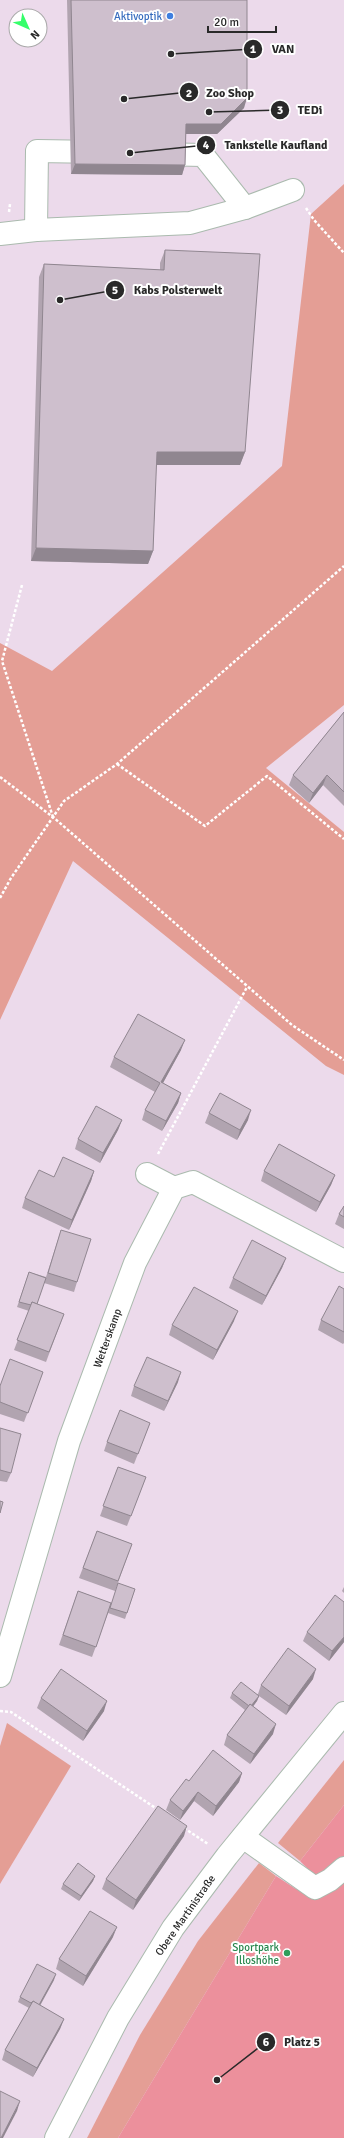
<svg xmlns="http://www.w3.org/2000/svg" width="344" height="2138" viewBox="0 0 344 2138" font-family="Signika,sans-serif">
	<style>
		.green { fill: #e49e95 }
		.pitch { fill: #ec909c }
		.lines { fill: none; stroke-linecap: round; stroke-linejoin: round }
		.minor-casing { stroke: #aabaae; stroke-width: 24 }
		.path { stroke: #fff; stroke-width: 2.5; stroke-dasharray: 3 2; stroke-linecap: butt }
		.minor { stroke: #fff; stroke-width: 22 }
		.wall { fill: #b1a4b0 }
		.shaded-wall { fill: #908690 }
		.building { fill: #cebfcd; stroke: #908690 }
		.shop-dot { fill: #3f7fe0; stroke: #fff; stroke-width: 1.5 }
		.leisure-dot { fill: #2e9e5b; stroke: #fff; stroke-width: 1.5 }
		.labels { text-anchor: middle; stroke-width: 4; stroke-linejoin: round; paint-order: stroke }
		.shop-label { font-size: 11px; fill: #366cbe; stroke: #fff; text-anchor: end }
		.street-label { font-size: 11px; fill: #292929; stroke: #fff }
		.leisure-label { font-size: 11px; fill: #27864d; stroke: #fff; text-anchor: end }
		.leader { fill: none; stroke: #292929; stroke-width: 1.5 }
		.callout-dot { fill: #292929; stroke: #fff; stroke-width: 1.5 }
		.mark-label { font-size: 12px; text-anchor: middle; font-weight: bold; fill: #fff }
		.callout-label { font-size: 12px; text-anchor: middle; font-weight: bold; fill: #292929; stroke: #fff; stroke-width: 4; stroke-linejoin: round; paint-order: stroke }
	</style>
	<rect width="100%" height="100%" fill="#ecdaeb"/>
	<g class="green">
		<path d="M344,184V705L266,768L344,832V1075L326,1066L73,861L0,1020V643L52,671L282,466L311,214Z"/>
		<path d="M7,1723L71,1766L0,1884V1746Z"/>
		<path d="M344,1760V1805L300,1861L278,1843Z"/>
		<path d="M259,1863L276,1876L118,2138H87L140,2035L198,1941Z"/>
	</g>
	<path class="pitch" d="M344,1805V2138H118L276,1876L296,1889L309,1870L300,1861Z"/>
	<g class="lines">
		<defs>
			<g id="minor">
				<path d="M156,154L203,155L245,208"/>
				<path d="M36,230L37,151L101,152"/>
				<path d="M0,234L36,230L190,223L245,208L293,190"/>
				<path d="M147,1174L174,1188"/>
				<path d="M0,1676L69,1441L135,1263L174,1188L193,1182L344,1261"/>
				<path d="M243,1837L315,1888L330,1880L344,1868"/>
				<path d="M56,2138L118,2018L173,1928L227,1856L344,1713"/>
			</g>
		</defs>
		<use href="#minor" class="minor-casing"/>
		<g class="path">
			<path d="M306,208L314,220L344,253"/>
			<path d="M9,212L10,204"/>
			<path d="M22,585L2,661L53,817"/>
			<path d="M117,764L205,826L267,776L344,839"/>
			<path d="M0,777L53,817L292,1025L344,1060"/>
			<path d="M0,898L11,878L64,801L117,764L344,566"/>
			<path d="M158,1154L247,987"/>
			<path d="M0,1711L11,1712L157,1809"/>
			<path d="M184,1828L208,1844"/>
		</g>
		<use href="#minor" class="minor"/>
	</g>
	<g class="wall">
		<path d="M67,0H247L244,108L217,134H186L185,165L182,175L71,174Z"/>
		<path d="M165,250L245,452L240,465H156L153,551L148,564L31,561L39,277L44,264L160,270V263Z"/>
		<path d="M344,712V806L323,785L309,803L289,785L293,775Z"/>
		<path d="M181,1050L163,1083L181,1093L178,1103L162,1131L142,1120L145,1110L155,1092L110,1067L114,1057Z"/>
		<path d="M209,1113L248,1120L237,1140L205,1123Z"/>
		<path d="M122,1120L118,1130L100,1163L75,1149L78,1139Z"/>
		<path d="M94,1171L91,1181L69,1230L22,1208L25,1198L54,1177Z"/>
		<path d="M264,1171L335,1175L331,1185L316,1212L261,1181Z"/>
		<path d="M344,1206V1229L335,1224L339,1214Z"/>
		<path d="M61,1230L77,1282L74,1292L44,1283L37,1304L64,1314L46,1362L14,1350L29,1311L17,1307L29,1272L46,1277Z"/>
		<path d="M286,1258L282,1268L262,1305L229,1288L233,1278Z"/>
		<path d="M344,1289V1343L343,1344L318,1330L321,1320Z"/>
		<path d="M234,1321L213,1360L169,1335L172,1325Z"/>
		<path d="M43,1372L24,1422L0,1414V1386Z"/>
		<path d="M178,1382L164,1411L131,1396L134,1386Z"/>
		<path d="M150,1423L134,1464L104,1451L107,1442Z"/>
		<path d="M0,1428L11,1473L7,1482L0,1481Z"/>
		<path d="M118,1467L146,1477L127,1526L100,1516Z"/>
		<path d="M97,1531L132,1544L115,1591L79,1578Z"/>
		<path d="M344,1587V1593L342,1591Z"/>
		<path d="M135,1589L125,1619L108,1613L92,1657L59,1645L78,1591L111,1603Z"/>
		<path d="M307,1632L344,1642L329,1661L303,1641Z"/>
		<path d="M313,1679L286,1715L259,1696L257,1701L253,1707L273,1734L250,1764L224,1745L227,1735L245,1710L230,1698L232,1693L258,1694L261,1685Z"/>
		<path d="M41,1698L104,1711L83,1741L37,1708Z"/>
		<path d="M242,1773L239,1782L213,1816L194,1801L180,1820L166,1810L170,1800L189,1781Z"/>
		<path d="M184,1836L133,1910L102,1889L106,1879Z"/>
		<path d="M95,1876L93,1881L79,1901L61,1889L63,1884Z"/>
		<path d="M113,1937L83,1986L56,1969L59,1959Z"/>
		<path d="M54,1980L40,2006L64,2019L60,2029L33,2077L2,2060L5,2050L29,2008L18,2002L20,1997Z"/>
	</g>
	<g class="shaded-wall">
		<path d="M247,98L244,108L217,134H182L186,124Z"/>
		<path d="M75,164L185,165L182,175L71,174Z"/>
		<path d="M157,452H245L240,465H152Z"/>
		<path d="M36,548L153,551L148,564L31,561Z"/>
		<path d="M327,775L323,785L309,803L313,793Z"/>
		<path d="M185,1040L181,1050L158,1092L161,1082Z"/>
		<path d="M181,1093L178,1103L162,1131L166,1121Z"/>
		<path d="M251,1110L248,1120L237,1140L240,1130Z"/>
		<path d="M122,1120L118,1130L100,1163L103,1153Z"/>
		<path d="M94,1171L91,1181L69,1230L72,1220Z"/>
		<path d="M335,1175L331,1185L316,1212L320,1202Z"/>
		<path d="M286,1258L282,1268L262,1305L266,1296Z"/>
		<path d="M238,1311L234,1321L213,1360L217,1350Z"/>
		<path d="M181,1372L178,1382L164,1411L168,1401Z"/>
		<path d="M344,1637V1642L329,1661L332,1651Z"/>
		<path d="M316,1669L313,1679L286,1715L289,1706Z"/>
		<path d="M259,1696L257,1701L248,1712L250,1707Z"/>
		<path d="M107,1701L104,1711L83,1741L87,1731Z"/>
		<path d="M276,1724L273,1734L250,1764L254,1754Z"/>
		<path d="M242,1773L239,1782L213,1816L216,1806Z"/>
		<path d="M198,1792L194,1801L180,1820L183,1811Z"/>
		<path d="M187,1826L184,1836L133,1910L136,1900Z"/>
		<path d="M95,1876L93,1881L79,1901L81,1896Z"/>
		<path d="M117,1927L113,1937L83,1986L86,1976Z"/>
		<path d="M56,1974L54,1980L36,2012L38,2007Z"/>
		<path d="M64,2019L60,2029L33,2077L37,2068Z"/>
		<path d="M20,2101L17,2111L3,2138H1Z"/>
	</g>
	<g class="building">
		<path d="M71,0H247V98L221,124H186L185,165L75,164Z"/>
		<path d="M165,250L260,254L245,452H157L153,551L36,548L44,264L164,270Z"/>
		<path d="M344,712V792L327,775L313,793L293,775Z"/>
		<path d="M138,1014L185,1040L161,1082L181,1093L166,1121L145,1110L160,1083L114,1057Z"/>
		<path d="M220,1093L251,1110L240,1130L209,1113Z"/>
		<path d="M96,1106L122,1120L103,1153L78,1139Z"/>
		<path d="M279,1144L335,1175L320,1202L264,1171Z"/>
		<path d="M63,1157L94,1171L72,1220L25,1198L39,1170L54,1177Z"/>
		<path d="M344,1206V1217L339,1214Z"/>
		<path d="M61,1230L91,1239L77,1282L48,1273Z"/>
		<path d="M252,1240L286,1258L266,1296L233,1278Z"/>
		<path d="M29,1272L46,1278L37,1304L32,1302L31,1305L19,1302Z"/>
		<path d="M339,1286L344,1289V1332L321,1320Z"/>
		<path d="M194,1287L238,1311L217,1350L172,1325Z"/>
		<path d="M32,1302L64,1314L49,1352L17,1340Z"/>
		<path d="M147,1357L181,1372L168,1401L134,1386Z"/>
		<path d="M10,1359L43,1372L28,1413L0,1402V1386Z"/>
		<path d="M120,1410L150,1423L138,1454L107,1442Z"/>
		<path d="M0,1428L21,1434L11,1473L0,1470Z"/>
		<path d="M118,1467L146,1477L131,1516L103,1506Z"/>
		<path d="M0,1501L3,1502L0,1513Z"/>
		<path d="M97,1531L132,1544L118,1581L83,1568Z"/>
		<path d="M118,1583L135,1589L127,1613L110,1608Z"/>
		<path d="M78,1591L111,1603L96,1647L63,1635Z"/>
		<path d="M335,1595L344,1602V1637L332,1651L307,1632Z"/>
		<path d="M288,1648L316,1669L289,1706L261,1685Z"/>
		<path d="M61,1669L107,1701L87,1731L41,1698Z"/>
		<path d="M241,1682L259,1696L251,1706L250,1704L249,1706L232,1693Z"/>
		<path d="M250,1704L276,1724L254,1754L227,1735Z"/>
		<path d="M213,1750L242,1773L216,1806L198,1792L183,1811L170,1800L186,1779L189,1781Z"/>
		<path d="M158,1806L187,1826L136,1900L106,1879Z"/>
		<path d="M78,1863L95,1876L81,1896L63,1884Z"/>
		<path d="M90,1911L117,1927L86,1976L59,1959Z"/>
		<path d="M37,1964L56,1974L39,2005L33,2001L31,2003L20,1997Z"/>
		<path d="M33,2001L64,2019L37,2068L5,2050Z"/>
		<path d="M0,2091L20,2101L1,2138H0Z"/>
	</g>
	<circle class="shop-dot" cx="170" cy="16" r="4"/>
	<circle class="leisure-dot" cx="287" cy="1953" r="4"/>
	<g class="labels">
		<g class="shop-label">
			<text x="162" y="20">Aktivoptik</text>
		</g>
		<g class="street-label">
			<text transform="translate(107 1338) rotate(-70)" y="4">Wetterskamp</text>
			<text transform="translate(185 1915) rotate(-55)" y="4">Obere Martinistraße</text>
		</g>
		<g class="leisure-label">
			<text x="279" y="1951">Sportpark<tspan x="279" dy="13">Illoshöhe</tspan></text>
		</g>
	</g>
	<path class="leader" d="M171 54L253 49M124 99L189 92M209 112L280 110M130 153L206 145M60 300L115 290M217 2080L266 2042"/>
	<g class="callout-dot">
		<circle cx="171" cy="54" r="4"/>
		<circle cx="124" cy="99" r="4"/>
		<circle cx="209" cy="112" r="4"/>
		<circle cx="130" cy="153" r="4"/>
		<circle cx="60" cy="300" r="4"/>
		<circle cx="217" cy="2080" r="4"/>
		<circle cx="253" cy="49" r="10"/>
		<circle cx="189" cy="92" r="10"/>
		<circle cx="280" cy="110" r="10"/>
		<circle cx="206" cy="145" r="10"/>
		<circle cx="115" cy="290" r="10"/>
		<circle cx="266" cy="2042" r="10"/>
	</g>
	<g class="mark-label">
		<text x="253" y="53">1</text>
		<text x="189" y="97">2</text>
		<text x="280" y="114">3</text>
		<text x="206" y="149">4</text>
		<text x="115" y="294">5</text>
		<text x="266" y="2046">6</text>
	</g>
	<g class="callout-label">
		<text x="283" y="53">VAN</text>
		<text x="230" y="97">Zoo Shop</text>
		<text x="310" y="114">TEDi</text>
		<text x="276" y="149">Tankstelle Kaufland</text>
		<text x="178" y="294">Kabs Polsterwelt</text>
		<text x="302" y="2046">Platz 5</text>
	</g>
	<g transform="translate(28 28) rotate(135)"><circle r="19" fill="#ffffff" stroke="#a9a9a9"/>
	<path d="M0-3L7 15L0 10L-7 15Z" fill="#35fe6a"/>
	<text y="-6" font-size="11" font-weight="bold" text-anchor="middle" fill="#292929">N</text>
	</g>
	<path d="M208 26v6h68v-6" fill="none" stroke="#292929" stroke-width="2"/>
	<text x="214" y="26" font-size="12" fill="#292929" stroke="#ffffff" stroke-width="3" paint-order="stroke">20 m</text>
</svg>
